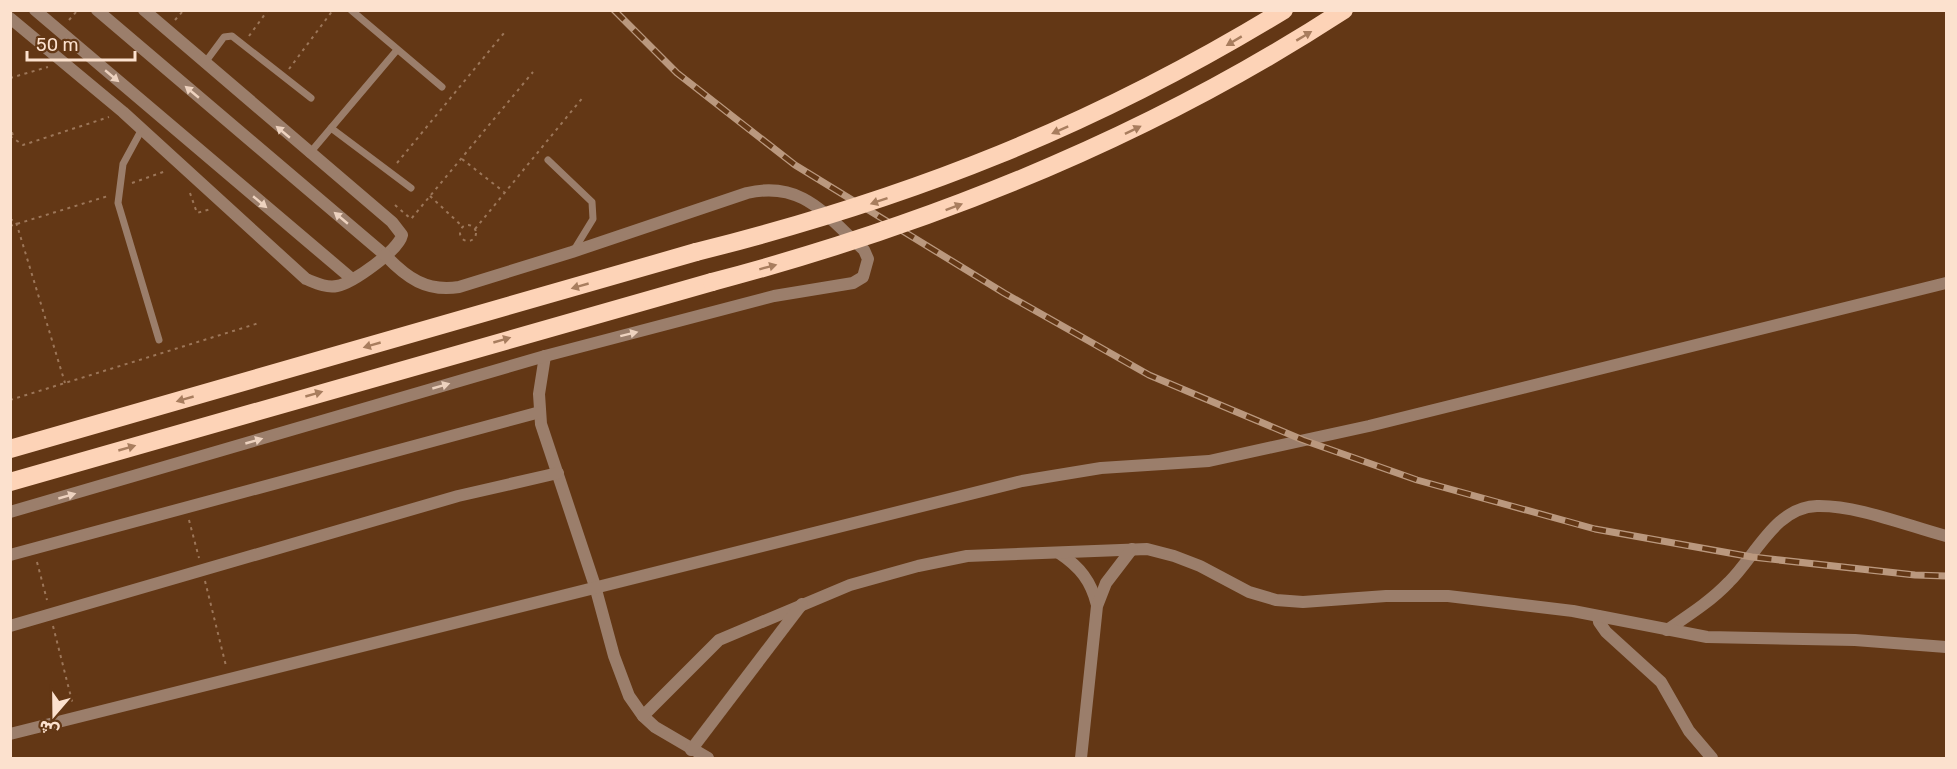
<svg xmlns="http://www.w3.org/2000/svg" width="1957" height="769" viewBox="0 0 1957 769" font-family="Rubik,Cairo,sans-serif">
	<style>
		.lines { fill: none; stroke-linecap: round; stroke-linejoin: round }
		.path { stroke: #9c7659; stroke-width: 2; stroke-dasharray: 3 4.5; stroke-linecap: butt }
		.service { stroke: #9b7e6b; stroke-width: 7 }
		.minor { stroke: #9b7e6b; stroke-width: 12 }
		.tertiary { stroke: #9b7e6b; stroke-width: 12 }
		.motorway { stroke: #fdd3b7; stroke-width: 18 }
		.rail-casing { stroke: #ba987e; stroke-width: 7 }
		.rail { stroke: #633715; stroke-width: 4.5; stroke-dasharray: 14; stroke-linecap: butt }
		.motorway-bridge { stroke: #fdd3b7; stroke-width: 18 }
		.oneway { fill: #a87d5e }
		.oneway2 { fill: #edd2bf }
	</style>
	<rect width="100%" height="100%" fill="#633715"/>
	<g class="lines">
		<g class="path">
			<path d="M69,20L78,10"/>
			<path d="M175,20L184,10"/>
			<path d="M249,36L268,10"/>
			<path d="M289,69L333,10"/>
			<path d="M10,78L48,67"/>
			<path d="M10,125L13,136"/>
			<path d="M10,136L23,145L109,117"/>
			<path d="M462,159L504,192"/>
			<path d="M397,163L504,33"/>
			<path d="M132,183L166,171"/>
			<path d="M190,193L197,213L211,209"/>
			<path d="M430,196L463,227"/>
			<path d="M395,205L411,219L533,72"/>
			<path d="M10,219L16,222L65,383"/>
			<circle cx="468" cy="233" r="8"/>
			<path d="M10,226L108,196"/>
			<path d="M475,229L584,96"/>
			<path d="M10,400L259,323"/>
			<path d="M189,520L199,558"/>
			<path d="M37,562L47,600"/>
			<path d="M205,581L226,666"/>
			<path d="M53,626L73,705"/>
		</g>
		<g class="service">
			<path d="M351,10L442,87"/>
			<path d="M204,64L224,37L232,36L311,98"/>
			<path d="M331,128L411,188"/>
			<path d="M142,129L123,164L118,203L159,340"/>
			<path d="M309,154L397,50"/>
			<path d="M548,160L592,202L593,219L574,250"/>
		</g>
		<g class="minor">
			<path d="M35,10L352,279"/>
			<path d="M97,10L385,255"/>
			<path d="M10,18L123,112L306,279C316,283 326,288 337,286C353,283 399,250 402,235L392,222L144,10"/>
			<path d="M545,356L539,394L541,424L595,586L614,656L629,696L643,716L655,727L708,758"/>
			<path d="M1059,553C1080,567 1091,581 1097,605"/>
			<path d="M10,555L540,412"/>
			<path d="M1598,616L1599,622L1606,632L1661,682L1689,731L1712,758"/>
			<path d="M10,626L458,496L558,473"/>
			<path d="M1667,630C1689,615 1711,601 1729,582C1755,557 1775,507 1817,506C1857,505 1908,526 1946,536"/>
			<path d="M643,716L719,640L850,585L918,566L967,556L1147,549L1174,556L1200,566L1249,592L1276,600L1303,602L1386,596H1448L1573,611L1707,637L1855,640L1946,647"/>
			<path d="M10,734L1022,481L1101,468L1209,461L1369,426L1946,283"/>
			<path d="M691,750L802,604"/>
			<path d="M1081,758L1097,606L1106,583L1132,549"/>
		</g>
		<path class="tertiary" d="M10,512L545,356L774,296L853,283L863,277L868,259L864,250C826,216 803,180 747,193L572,252L459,287C426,292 407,278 385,255"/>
		<g class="motorway">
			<path d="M10,449L696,252"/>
			<path d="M10,482L712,282"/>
		</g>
		<defs>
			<path id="rail" d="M614,10L677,73L795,165L1004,293L1149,375L1303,440L1417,480L1595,529L1752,557L1915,575L1946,576"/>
		</defs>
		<use href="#rail" class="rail-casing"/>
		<use href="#rail" class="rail"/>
		<g class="motorway-bridge">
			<path d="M696,252C912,198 1094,126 1284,10"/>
			<path d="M712,282C936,223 1149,137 1344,10"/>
		</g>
	</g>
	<defs><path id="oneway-solid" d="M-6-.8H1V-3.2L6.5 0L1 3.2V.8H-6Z" transform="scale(1.5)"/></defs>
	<g class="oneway">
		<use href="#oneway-solid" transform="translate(1304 36) rotate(-31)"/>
		<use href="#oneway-solid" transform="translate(1234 41) rotate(149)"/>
		<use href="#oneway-solid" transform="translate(1060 130) rotate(156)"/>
		<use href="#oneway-solid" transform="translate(1133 130) rotate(-26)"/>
		<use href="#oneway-solid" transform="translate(879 201) rotate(161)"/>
		<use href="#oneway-solid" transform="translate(954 207) rotate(-21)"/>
		<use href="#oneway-solid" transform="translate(768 267) rotate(-15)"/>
		<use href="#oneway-solid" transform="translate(580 286) rotate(164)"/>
		<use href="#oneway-solid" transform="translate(502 340) rotate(-16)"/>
		<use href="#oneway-solid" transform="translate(372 345) rotate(164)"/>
		<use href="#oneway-solid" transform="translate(314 394) rotate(-16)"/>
		<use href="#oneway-solid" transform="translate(185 399) rotate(164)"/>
		<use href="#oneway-solid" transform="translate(127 448) rotate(-16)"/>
	</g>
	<g class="oneway2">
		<use href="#oneway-solid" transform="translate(112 76) rotate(40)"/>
		<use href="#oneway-solid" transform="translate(192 92) rotate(-140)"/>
		<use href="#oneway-solid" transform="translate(283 132) rotate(-140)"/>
		<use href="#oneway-solid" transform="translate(260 202) rotate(40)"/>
		<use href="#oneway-solid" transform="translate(341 218) rotate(-140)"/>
		<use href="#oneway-solid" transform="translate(629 334) rotate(-14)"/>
		<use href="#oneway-solid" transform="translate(441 386) rotate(-16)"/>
		<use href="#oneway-solid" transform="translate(254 441) rotate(-16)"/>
		<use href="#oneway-solid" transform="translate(67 496) rotate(-16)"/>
	</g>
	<rect width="1957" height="769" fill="none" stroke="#fce1ce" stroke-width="24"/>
	<g transform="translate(54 715) rotate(200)" stroke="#633715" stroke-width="4.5" paint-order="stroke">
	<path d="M0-4.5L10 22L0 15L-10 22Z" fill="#fce1ce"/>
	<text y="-9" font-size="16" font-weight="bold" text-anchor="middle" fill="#fce1ce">ش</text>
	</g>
	<path d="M27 51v9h108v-9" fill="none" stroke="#fce1ce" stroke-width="3"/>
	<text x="36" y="51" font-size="18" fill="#fce1ce" stroke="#633715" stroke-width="4.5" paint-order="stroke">50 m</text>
</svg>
